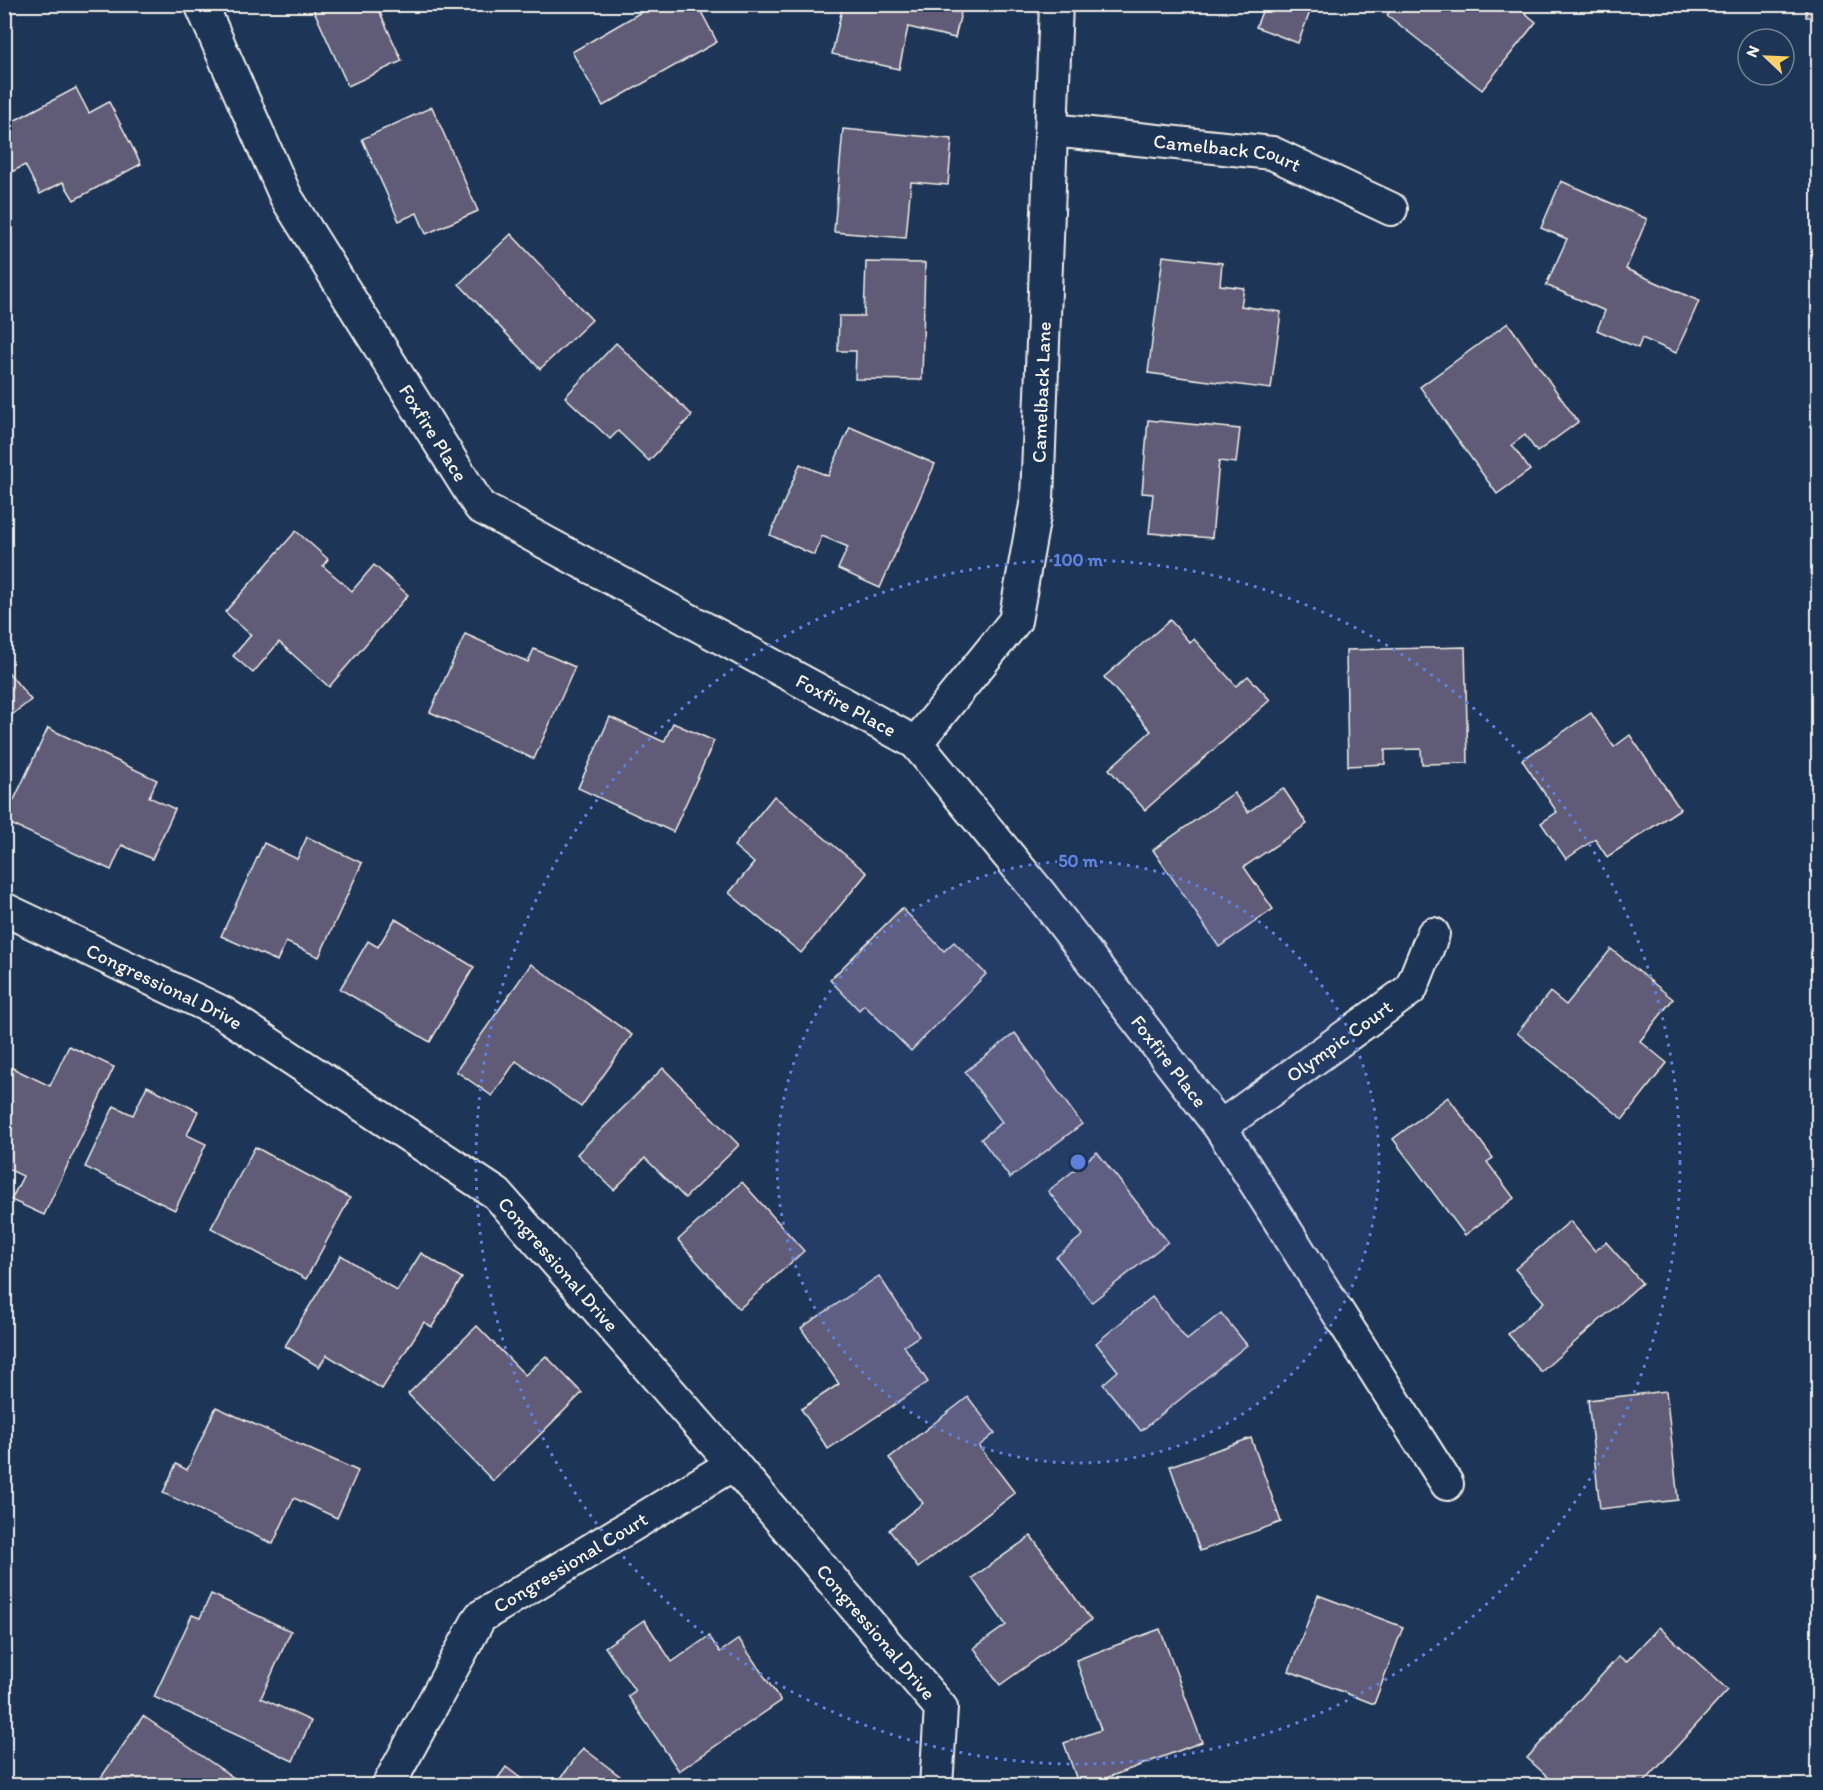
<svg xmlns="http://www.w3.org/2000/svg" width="1823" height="1790" viewBox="0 0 1823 1790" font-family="Itim,sans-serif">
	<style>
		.building { fill: #605c78; stroke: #f4f1e8; stroke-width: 1.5 }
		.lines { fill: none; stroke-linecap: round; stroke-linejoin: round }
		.street-casing { stroke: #f4f1e8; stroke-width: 36 }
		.street { stroke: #1d3557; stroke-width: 32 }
		.ring { fill: none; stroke: #5e7fdd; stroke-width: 3; stroke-dasharray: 3 6 }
		.labels { text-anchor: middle; stroke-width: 4.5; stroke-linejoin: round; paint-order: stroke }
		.street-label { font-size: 20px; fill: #f4f1e8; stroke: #1d3557 }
		.centre { fill: #5e7fdd; stroke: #1d3557; stroke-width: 3 }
		.ring-label { font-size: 18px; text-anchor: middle; font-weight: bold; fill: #5e7fdd; stroke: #1d3557; stroke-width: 4.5; stroke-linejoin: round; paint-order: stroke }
	</style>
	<rect width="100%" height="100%" fill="#1d3557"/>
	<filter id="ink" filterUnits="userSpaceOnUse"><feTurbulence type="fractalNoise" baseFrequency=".0167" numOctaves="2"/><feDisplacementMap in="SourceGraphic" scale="12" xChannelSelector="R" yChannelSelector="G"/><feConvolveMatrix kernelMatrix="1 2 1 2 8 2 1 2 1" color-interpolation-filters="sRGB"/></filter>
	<g filter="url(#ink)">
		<g class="building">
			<path d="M311,4H376L402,61L348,86Z"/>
			<path d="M655,4H697L717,42L603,106L572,52Z"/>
			<path d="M843,4H963L955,38L908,27L899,69L832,54Z"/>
			<path d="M1252,4H1313L1298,43L1256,27L1263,9Z"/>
			<path d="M1396,4H1514L1536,22L1482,90L1387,15Z"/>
			<rect x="1806" y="4" width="12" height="13"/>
			<path d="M76,88L89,113L109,102L141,164L74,200L63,182L40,194L25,165L4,176V126Z"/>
			<path d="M432,107L478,211L426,234L417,213L399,221L362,139Z"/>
			<path d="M843,129L952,139L948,185L911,182L906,238L834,232Z"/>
			<path d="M1561,181L1647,219L1626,269L1699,301L1676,353L1642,338L1638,348L1597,330L1605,311L1546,285L1567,239L1541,228Z"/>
			<path d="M511,234L592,320L540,369L459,284Z"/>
			<path d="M1163,256L1222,263L1220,285L1244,288L1241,306L1281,312L1271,389L1148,373Z"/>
			<path d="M866,262L925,263L922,380L855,379L856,351H838L839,316H864Z"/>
			<path d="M1508,323L1578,422L1537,452L1525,435L1512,445L1530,470L1497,494L1420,387Z"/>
			<path d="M616,343L692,415L649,461L618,431L610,439L565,397Z"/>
			<path d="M1148,420L1240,429L1236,463L1219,461L1212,538L1149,533L1153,494L1142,493Z"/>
			<path d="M850,427L935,464L880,588L838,569L848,547L822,536L814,555L770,535L800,464L828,476Z"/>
			<path d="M296,531L328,559L323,566L352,591L374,565L408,595L329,687L279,642L253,673L233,656L251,635L225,612Z"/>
			<path d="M1170,620L1190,643L1194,639L1236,686L1248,676L1270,700L1145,810L1109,769L1151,731L1104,677Z"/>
			<path d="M465,634L528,662L534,649L575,667L534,759L430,712Z"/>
			<path d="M1465,647L1468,763L1422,764L1421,749L1385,750V764L1348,766L1346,650Z"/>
			<path d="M4,667L31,700L4,721Z"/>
			<path d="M1591,713L1614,747L1630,735L1680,809L1607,857L1595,839L1566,859L1541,823L1557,812L1522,760Z"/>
			<path d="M610,717L664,742L673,723L714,741L673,832L578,788Z"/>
			<path d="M48,728L157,780L149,797L175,809L152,859L122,845L111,870L4,821Z"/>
			<path d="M1283,788L1307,824L1244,867L1273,909L1219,947L1153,850L1234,793L1248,812Z"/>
			<path d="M774,796L867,873L801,953L729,893L754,863L734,846Z"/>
			<path d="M307,837L362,863L319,957L286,942L277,961L221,936L264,843L297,859Z"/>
			<path d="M902,908L944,951L954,942L986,974L911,1051L864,1005L859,1010L830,980Z"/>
			<path d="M395,919L474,967L430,1042L340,989L368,941L378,947Z"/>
			<path d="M1611,949L1673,999L1640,1041L1667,1063L1623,1119L1517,1033L1550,992L1566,1005Z"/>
			<path d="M531,964L632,1035L581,1107L516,1061L492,1096L456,1071Z"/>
			<path d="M1015,1033L1082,1124L1010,1178L981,1139L1002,1122L965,1072Z"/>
			<path d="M69,1046L114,1067L44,1215L11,1200L23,1176L4,1167V1064L50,1086Z"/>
			<path d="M663,1068L739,1145L685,1198L645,1158L614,1190L577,1154Z"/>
			<path d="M147,1086L198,1111L187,1135L206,1144L175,1210L85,1167L114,1106L133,1115Z"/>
			<path d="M1448,1097L1493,1158L1487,1162L1514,1198L1465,1235L1393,1139Z"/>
			<path d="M255,1147L350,1198L306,1279L211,1228Z"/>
			<path d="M1097,1152L1168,1242L1092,1302L1056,1257L1083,1235L1048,1191Z"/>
			<path d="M742,1182L804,1251L739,1309L678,1240Z"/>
			<path d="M1570,1221L1595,1251L1606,1242L1642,1283L1541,1372L1508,1334L1544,1302L1515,1269Z"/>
			<path d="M421,1253L462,1278L432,1327L424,1322L382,1389L327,1355L319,1367L285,1346L341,1255L397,1291Z"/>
			<path d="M879,1276L919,1336L904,1346L928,1382L828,1449L801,1409L839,1384L801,1328Z"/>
			<path d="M1152,1297L1187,1340L1221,1313L1247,1345L1141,1431L1103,1384L1118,1371L1096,1343Z"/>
			<path d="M477,1326L525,1375L546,1356L582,1393L493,1481L408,1394Z"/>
			<path d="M1666,1391L1678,1500L1600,1509L1588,1400Z"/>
			<path d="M968,1397L995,1433L979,1446L1015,1493L918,1568L889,1530L923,1503L889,1458Z"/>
			<path d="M216,1407L358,1471L337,1518L294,1498L273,1544L163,1493L176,1464L187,1470Z"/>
			<path d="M1251,1438L1281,1522L1200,1551L1170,1466Z"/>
			<path d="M1031,1536L1091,1620L1000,1685L974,1648L1006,1625L972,1578Z"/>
			<path d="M211,1594L291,1631L261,1698L311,1721L293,1761L154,1697L192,1615L200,1618Z"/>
			<path d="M1318,1595L1403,1627L1374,1704L1289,1671Z"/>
			<path d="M644,1620L672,1662L709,1636L720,1652L739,1639L781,1701L679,1771L628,1696L635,1691L605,1647Z"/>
			<path d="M1659,1627L1728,1690L1641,1786H1558L1527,1758L1619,1656L1626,1662Z"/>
			<path d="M1160,1629L1202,1742L1085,1786H1079L1064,1743L1101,1730L1076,1660Z"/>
			<path d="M143,1716L246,1786H110L100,1779Z"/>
			<path d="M583,1748L633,1786H555Z"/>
			<path d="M506,1767L531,1786H492Z"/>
		</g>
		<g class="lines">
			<defs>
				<g id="street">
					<path id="s1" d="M201,4L286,197L480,507L916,743L1041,895L1220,1127L1447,1484"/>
					<path id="s2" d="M1052,130L1272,153L1391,209"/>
					<path id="s3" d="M916,743L1015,621L1037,499L1056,4"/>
					<path id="s4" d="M4,909L223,1013L497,1194L733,1464L941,1708L936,1786"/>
					<path id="s5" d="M1220,1127L1411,989L1433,934"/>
					<path id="s6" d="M388,1786L480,1617L733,1464"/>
				</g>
			</defs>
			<use href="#street" class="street-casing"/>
			<use href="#street" class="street"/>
		</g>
	</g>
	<circle cx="1078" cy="1162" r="301" fill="#5e7fdd" fill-opacity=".12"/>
	<g class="ring">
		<circle cx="1078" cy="1162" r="301"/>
		<circle cx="1078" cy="1162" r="602"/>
	</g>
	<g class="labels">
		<g class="street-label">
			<text dy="7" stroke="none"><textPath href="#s2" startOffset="177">Camelback Court</textPath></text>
			<text dy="7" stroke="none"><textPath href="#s3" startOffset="388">Camelback Lane</textPath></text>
			<text dy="7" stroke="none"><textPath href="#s1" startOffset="489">Foxfire Place</textPath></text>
			<text dy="7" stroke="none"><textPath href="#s1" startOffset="993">Foxfire Place</textPath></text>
			<text dy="7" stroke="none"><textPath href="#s4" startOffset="178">Congressional Drive</textPath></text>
			<text dy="7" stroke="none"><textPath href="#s5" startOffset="147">Olympic Court</textPath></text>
			<text dy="7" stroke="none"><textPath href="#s1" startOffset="1479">Foxfire Place</textPath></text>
			<text dy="7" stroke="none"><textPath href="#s4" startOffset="664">Congressional Drive</textPath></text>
			<text dy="7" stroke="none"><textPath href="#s6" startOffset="298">Congressional Court</textPath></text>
			<text dy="7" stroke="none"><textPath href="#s4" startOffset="1150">Congressional Drive</textPath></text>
		</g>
	</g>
	<circle cx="1078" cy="1162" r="9" class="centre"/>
	<g class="ring-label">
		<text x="1078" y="566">100 m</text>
		<text x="1078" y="867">50 m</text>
	</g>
	<rect width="1823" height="1790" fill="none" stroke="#1d3557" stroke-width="24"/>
	<rect x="12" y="12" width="1799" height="1766" fill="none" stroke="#f4f1e8" stroke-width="2" filter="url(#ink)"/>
	<g transform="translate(1766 57) rotate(293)"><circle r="28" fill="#1d3557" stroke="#738091" stroke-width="1.5"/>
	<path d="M0-4.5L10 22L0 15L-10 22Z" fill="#ffd166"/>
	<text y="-9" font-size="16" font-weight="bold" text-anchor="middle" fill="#f4f1e8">N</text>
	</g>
</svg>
